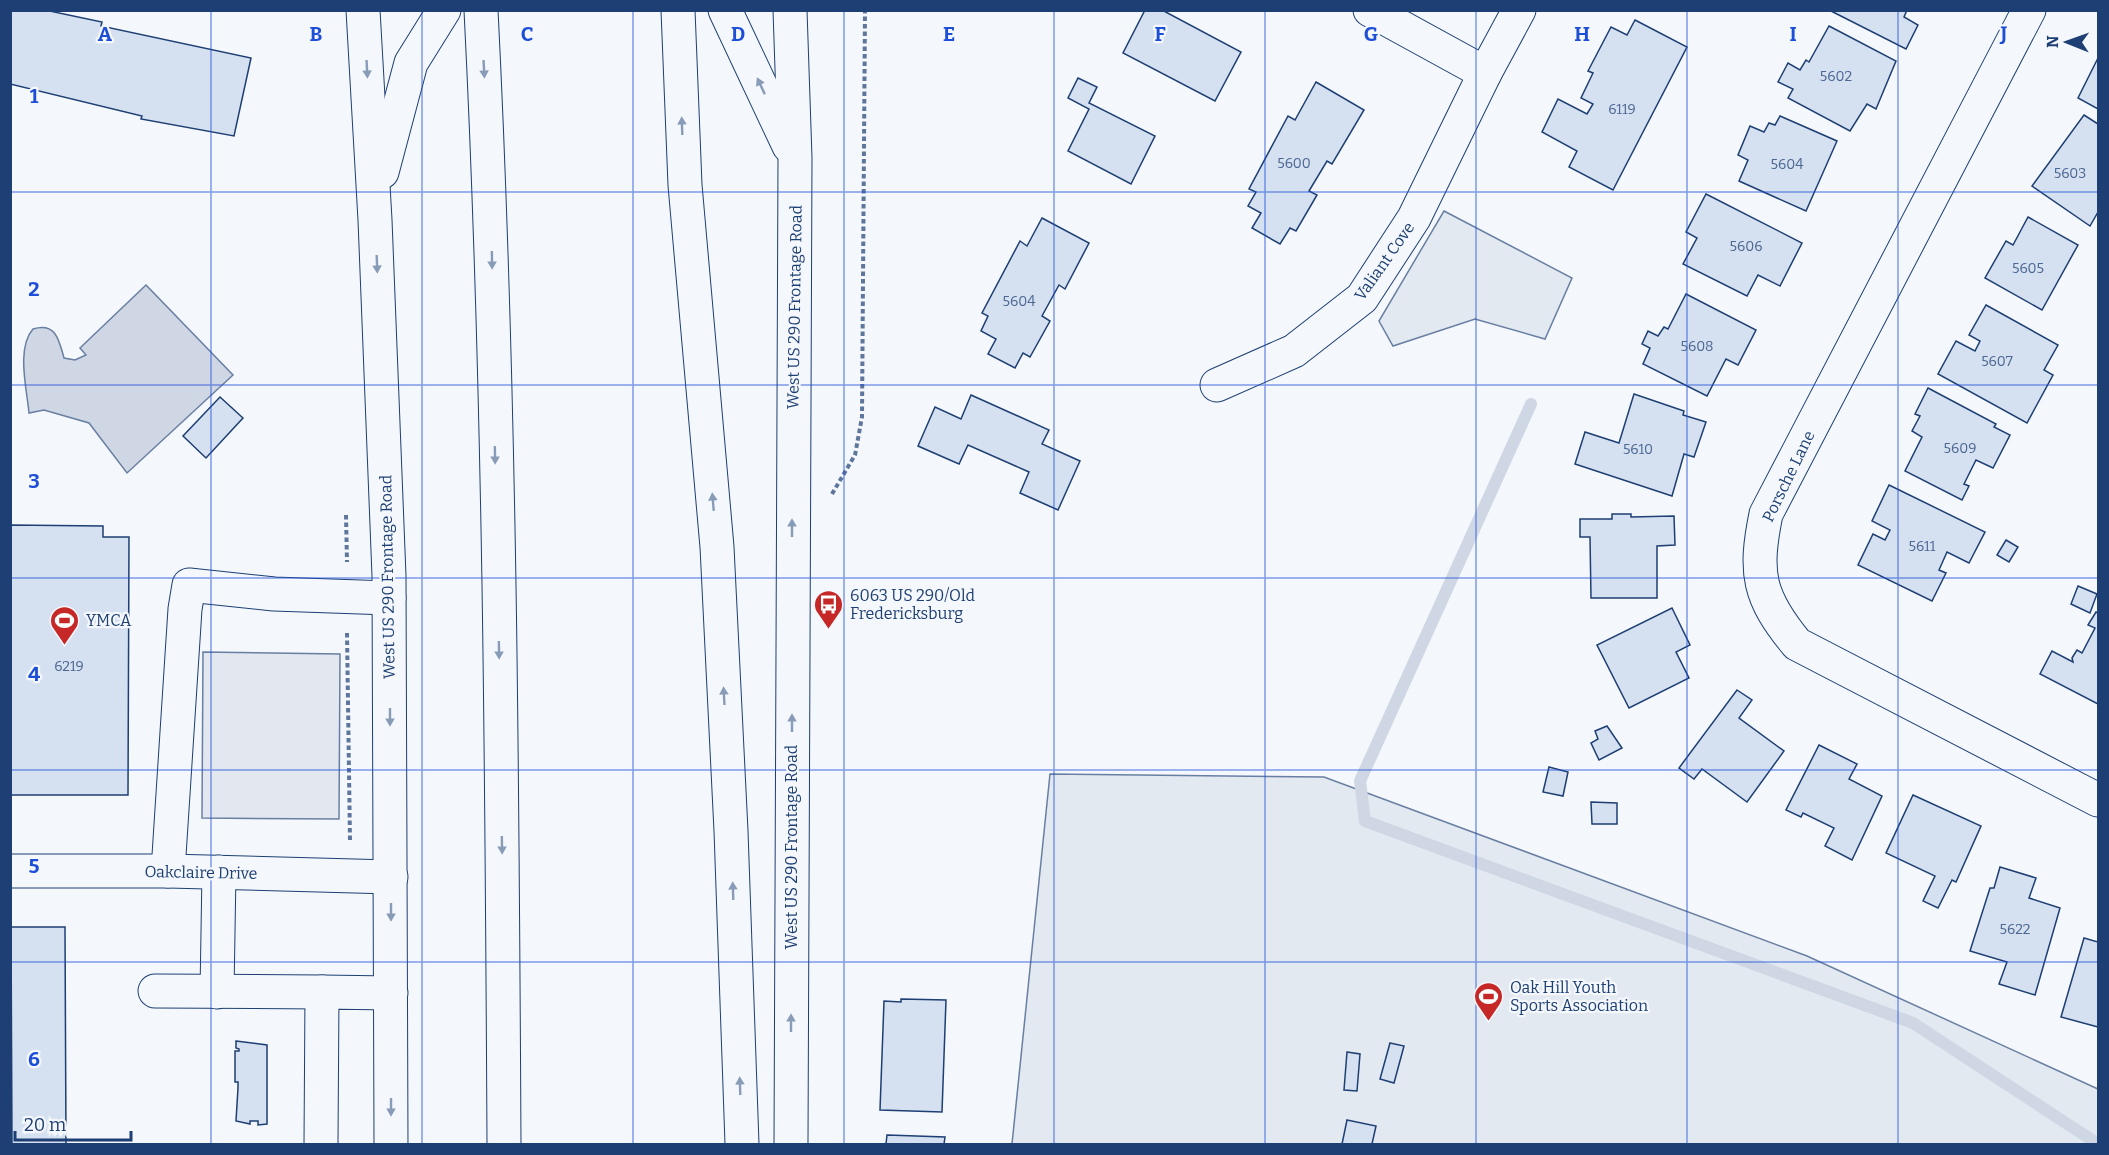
<svg xmlns="http://www.w3.org/2000/svg" width="2109" height="1155" viewBox="0 0 2109 1155" font-family="Bitter,serif">
	<style>
		.green { fill: #e3e9f0; stroke: #687fa3; stroke-width: 1.5 }
		.parking { fill: #e3e8f0; stroke: #687fa3; stroke-width: 1.5 }
		.water { fill: #cfd7e4; stroke: #687fa3; stroke-width: 1.5 }
		.lines { fill: none; stroke-linecap: round; stroke-linejoin: round }
		.stream { stroke: #cfd7e4; stroke-width: 12 }
		.building { fill: #d5e0f0; stroke: #1d3f73; stroke-width: 1.5 }
		.minor-casing { stroke: #1d3f73; stroke-width: 35 }
		.major-casing { stroke: #1d3f73; stroke-width: 35 }
		.highway-casing { stroke: #1d3f73; stroke-width: 35 }
		.path { stroke: #5e769c; stroke-width: 4; stroke-dasharray: 4.5 3; stroke-linecap: butt }
		.minor { stroke: #f4f7fb; stroke-width: 33 }
		.major { stroke: #f4f7fb; stroke-width: 33 }
		.highway { stroke: #f4f7fb; stroke-width: 33 }
		.oneway { fill: #889bb7 }
		.grid { fill: none; stroke: #1d4ed8; stroke-width: 1.5; stroke-opacity: 0.55 }
		.labels { text-anchor: middle; stroke-width: 4.5; stroke-linejoin: round; paint-order: stroke }
		.number-label { font-size: 14px; fill: #4b6792 }
		.street-label { font-size: 16px; fill: #1d3f73; stroke: #f4f7fb }
		.poi-label { font-size: 16px; fill: #1d3f73; stroke: #f4f7fb; text-anchor: start }
		.grid-label { font-size: 20px; text-anchor: middle; font-weight: bold; fill: #1d4ed8; stroke: #f4f7fb; stroke-width: 4.5; stroke-linejoin: round; paint-order: stroke }
	</style>
	<rect width="100%" height="100%" fill="#f4f7fb"/>
	<g class="green">
		<path d="M1444,211L1572,278L1545,339L1475,319L1393,346L1379,321Z"/>
		<path d="M1050,774L1324,777L1807,956L2098,1089V1144H1012Z"/>
	</g>
	<path class="parking" d="M203,652L340,654L339,819L202,818Z"/>
	<path class="water" d="M146,285L233,375L127,473L89,423L44,410L29,413C27,390 16,348 33,329C56,322 59,340 64,358L75,360L86,355L80,348Z"/>
	<g class="lines">
		<path class="stream" d="M1531,404L1360,781L1365,821L1913,1023L2098,1144"/>
	</g>
	<g class="building">
		<path d="M10,10H45L102,22L101,26L251,58L234,136L141,119L142,116L10,84Z"/>
		<path d="M1145,10H1162L1241,52L1215,101L1123,53Z"/>
		<path d="M1829,10H1907L1904,17L1918,25L1906,49Z"/>
		<path d="M1635,20L1687,47L1613,190L1569,167L1577,151L1542,132L1558,99L1587,114L1593,104L1581,98L1593,73L1588,71L1611,27L1627,35Z"/>
		<path d="M1829,26L1896,61L1876,109L1867,104L1850,131L1788,98L1793,89L1778,82L1788,63L1800,70L1806,60L1809,62Z"/>
		<path d="M2098,58V109L2078,98Z"/>
		<path d="M1078,78L1097,87L1089,103L1155,136L1131,184L1068,151L1089,109L1068,98Z"/>
		<path d="M1316,82L1364,110L1332,164L1327,161L1309,191L1317,195L1296,231L1290,228L1280,244L1252,228L1261,213L1248,206L1256,192L1249,189L1288,116L1295,120Z"/>
		<path d="M2084,115L2098,124V212L2090,226L2032,186Z"/>
		<path d="M1780,116L1837,141L1806,211L1739,181L1748,160L1738,155L1750,126L1764,132L1769,123L1775,125Z"/>
		<path d="M1706,194L1802,243L1780,286L1758,275L1747,296L1683,264L1697,238L1686,232Z"/>
		<path d="M2028,217L2078,245L2042,310L1985,278L2006,241L2013,245Z"/>
		<path d="M1042,218L1089,243L1065,289L1059,285L1042,316L1050,321L1030,357L1023,353L1015,368L988,354L996,339L981,331L988,316L982,313L1020,241L1027,246Z"/>
		<path d="M1686,294L1756,330L1738,365L1726,359L1707,396L1643,364L1650,348L1642,344L1648,331L1658,336L1664,327L1668,329Z"/>
		<path d="M1986,305L2058,345L2044,370L2053,375L2027,423L1938,374L1956,341L1975,351L1980,341L1969,335Z"/>
		<path d="M1928,388L1996,424L1994,427L2010,435L1993,468L1976,460L1964,484L1969,486L1962,500L1905,471L1922,437L1912,431L1920,416L1915,414Z"/>
		<path d="M1634,394L1684,411L1683,415L1706,422L1694,457L1684,454L1672,496L1575,464L1585,432L1619,443Z"/>
		<path d="M971,395L1049,430L1042,444L1080,461L1058,510L1020,493L1029,472L968,445L959,464L918,446L935,407L961,419Z"/>
		<path d="M220,397L243,418L206,458L183,436Z"/>
		<path d="M1889,485L1985,532L1969,563L1947,552L1939,570L1946,573L1932,601L1858,565L1873,534L1885,540L1890,530L1872,521Z"/>
		<path d="M1612,514H1631V517L1674,516L1675,545L1657,546V598H1591L1590,537H1580V519H1612Z"/>
		<path d="M10,525L103,526V537H129L128,795H10Z"/>
		<path d="M2006,540L2018,547L2009,562L1997,555Z"/>
		<path d="M2078,586L2097,594L2090,613L2071,604Z"/>
		<path d="M1672,608L1690,645L1676,652L1689,678L1629,708L1597,645Z"/>
		<path d="M2096,612L2098,613V704L2040,674L2052,651L2073,662L2072,658L2077,650L2082,653L2095,628L2088,625Z"/>
		<path d="M1737,690L1752,700L1739,718L1784,751L1747,802L1702,769L1694,779L1679,768Z"/>
		<path d="M1607,726L1622,748L1599,760L1591,743L1598,739L1595,731Z"/>
		<path d="M1819,745L1857,764L1849,779L1882,796L1852,860L1825,846L1834,828L1803,813L1801,817L1786,810Z"/>
		<path d="M1549,767L1568,772L1563,796L1543,792Z"/>
		<path d="M1913,795L1981,826L1956,882L1952,880L1938,908L1923,901L1935,876L1886,853Z"/>
		<path d="M1591,802L1617,803V824H1592Z"/>
		<path d="M2000,867L2036,878L2029,898L2060,908L2035,995L1999,984L2007,962L1970,951L1990,888H1994Z"/>
		<path d="M11,927H65L66,1144H12Z"/>
		<path d="M2084,938L2098,942V1027L2061,1017Z"/>
		<path d="M901,999L946,1000L942,1112L880,1110L884,1001L901,1002Z"/>
		<path d="M236,1041L267,1045V1124L258,1125V1121H250V1124L236,1121L238,1088V1082H235V1051H239V1049L236,1048Z"/>
		<path d="M1390,1043L1404,1046L1394,1083L1380,1079Z"/>
		<path d="M1347,1052L1360,1054L1357,1091L1344,1090Z"/>
		<path d="M1347,1120L1376,1126L1372,1144H1342Z"/>
		<path d="M887,1135L945,1137L944,1144H886Z"/>
	</g>
	<g class="lines">
		<defs>
			<g id="minor">
				<path d="M1370,10L1485,73"/>
				<path d="M2029,10L1766,514C1754,573 1758,597 1797,644L2098,800"/>
				<path d="M1217,385L1294,351L1362,298L1414,218L1485,73L1519,10"/>
				<path d="M10,871H168L391,877"/>
				<path d="M168,871L185,609L189,585L274,594L389,598"/>
				<path d="M155,991L322,992"/>
				<path d="M217,992L219,872"/>
				<path d="M321,1144L322,992L391,993"/>
			</g>
			<g id="major">
				<path d="M363,10L375,220L389,576L391,1144"/>
				<path d="M725,10L789,146"/>
				<path d="M790,10L795,158L791,1144"/>
				<path d="M382,172L411,63L444,10"/>
			</g>
			<g id="highway">
				<path d="M481,10C500,388 502,767 504,1144"/>
				<path d="M678,10L685,185L717,547L731,831L742,1144"/>
			</g>
		</defs>
		<use href="#minor" class="minor-casing"/>
		<use href="#major" class="major-casing"/>
		<use href="#highway" class="highway-casing"/>
		<g class="path">
			<path d="M832,494L855,455L862,417L865,10"/>
			<path d="M346,515L347,562"/>
			<path d="M347,633L350,841"/>
		</g>
		<use href="#minor" class="minor"/>
		<use href="#major" class="major"/>
		<use href="#highway" class="highway"/>
	</g>
	<defs><path id="oneway-solid" d="M-6-.8H1V-3.2L6.5 0L1 3.2V.8H-6Z" transform="scale(1.5)"/></defs>
	<g class="oneway">
		<use href="#oneway-solid" transform="translate(367 69) rotate(87)"/>
		<use href="#oneway-solid" transform="translate(484 69) rotate(87)"/>
		<use href="#oneway-solid" transform="translate(761 86) rotate(-115)"/>
		<use href="#oneway-solid" transform="translate(682 126) rotate(-92)"/>
		<use href="#oneway-solid" transform="translate(492 260) rotate(89)"/>
		<use href="#oneway-solid" transform="translate(377 264) rotate(88)"/>
		<use href="#oneway-solid" transform="translate(495 455) rotate(89)"/>
		<use href="#oneway-solid" transform="translate(713 502) rotate(-95)"/>
		<use href="#oneway-solid" transform="translate(792 528) rotate(-90)"/>
		<use href="#oneway-solid" transform="translate(499 650) rotate(89)"/>
		<use href="#oneway-solid" transform="translate(724 696) rotate(-93)"/>
		<use href="#oneway-solid" transform="translate(390 717) rotate(90)"/>
		<use href="#oneway-solid" transform="translate(792 723) rotate(-90)"/>
		<use href="#oneway-solid" transform="translate(502 845) rotate(89)"/>
		<use href="#oneway-solid" transform="translate(733 891) rotate(-92)"/>
		<use href="#oneway-solid" transform="translate(391 912) rotate(90)"/>
		<use href="#oneway-solid" transform="translate(791 1023) rotate(-90)"/>
		<use href="#oneway-solid" transform="translate(740 1086) rotate(-92)"/>
		<use href="#oneway-solid" transform="translate(391 1107) rotate(90)"/>
	</g>
	<path class="grid" d="M211,10V1144M422,10V1144M633,10V1144M844,10V1144M1054,10V1144M1265,10V1144M1476,10V1144M1687,10V1144M1898,10V1144M10,192H2098M10,385H2098M10,578H2098M10,770H2098M10,962H2098"/>
	<defs>
		<symbol id="bus-pin" viewBox="-11 -11 22 30"><path d="M0 17L-7.5 6A9.5 9.5 0 1 1 7.5 6Z" fill="#c62828" stroke="#f4f7fb"/><path d="M-5-6H5V4H4V6H2V4H-2V6H-4V4H-5ZM-3.5-4V0h7V-4ZM-3.5 1.2v1.5H-2V1.2ZM2 1.2v1.5H3.5V1.2Z" fill="#fff"/></symbol>
		<symbol id="stadium-pin" viewBox="-11 -11 22 30"><path d="M0 17L-7.5 6A9.5 9.5 0 1 1 7.5 6Z" fill="#c62828" stroke="#f4f7fb"/><path d="M0-5a6.5 5 0 1 0 0 10a6.5 5 0 1 0 0-10ZM-3.5-1.8h7v3.6h-7Z" fill="#fff"/></symbol>
	</defs>
	<g fill-rule="evenodd">
		<use href="#bus-pin" x="812" y="588" width="33" height="45"/>
		<use href="#stadium-pin" x="48" y="604" width="33" height="45"/>
		<use href="#stadium-pin" x="1472" y="980" width="33" height="45"/>
	</g>
	<g class="labels">
		<g class="number-label">
			<text x="1836" y="81">5602</text>
			<text x="1622" y="114">6119</text>
			<text x="1294" y="168">5600</text>
			<text x="1787" y="169">5604</text>
			<text x="2070" y="178">5603</text>
			<text x="1746" y="251">5606</text>
			<text x="2028" y="273">5605</text>
			<text x="1019" y="306">5604</text>
			<text x="1697" y="351">5608</text>
			<text x="1997" y="366">5607</text>
			<text x="1960" y="453">5609</text>
			<text x="1638" y="454">5610</text>
			<text x="1922" y="551">5611</text>
			<text x="69" y="671">6219</text>
			<text x="2015" y="934">5622</text>
		</g>
		<g class="street-label">
			<text transform="translate(1384 261) rotate(-55)" y="6">Valiant Cove</text>
			<text transform="translate(794 307) rotate(-89)" y="6">West US 290 Frontage Road</text>
			<text transform="translate(1788 476) rotate(-64)" y="6">Porsche Lane</text>
			<text transform="translate(387 577) rotate(-91)" y="6">West US 290 Frontage Road</text>
			<text transform="translate(791 847) rotate(-90)" y="6">West US 290 Frontage Road</text>
			<text transform="translate(201 872) rotate(1)" y="6">Oakclaire Drive</text>
		</g>
		<g class="poi-label">
			<text x="850" y="601">6063 US 290/Old<tspan x="850" dy="18">Fredericksburg</tspan></text>
			<text x="86" y="626">YMCA</text>
			<text x="1510" y="993">Oak Hill Youth<tspan x="1510" dy="18">Sports Association</tspan></text>
		</g>
	</g>
	<g class="grid-label">
		<text x="105" y="41">A</text>
		<text x="316" y="41">B</text>
		<text x="527" y="41">C</text>
		<text x="738" y="41">D</text>
		<text x="949" y="41">E</text>
		<text x="1160" y="41">F</text>
		<text x="1371" y="41">G</text>
		<text x="1582" y="41">H</text>
		<text x="1793" y="41">I</text>
		<text x="2004" y="41">J</text>
		<text x="34" y="103">1</text>
		<text x="34" y="296">2</text>
		<text x="34" y="488">3</text>
		<text x="34" y="681">4</text>
		<text x="34" y="873">5</text>
		<text x="34" y="1066">6</text>
	</g>
	<rect width="2109" height="1155" fill="none" stroke="#1d3f73" stroke-width="24"/>
	<g transform="translate(2067 42) rotate(271)" stroke="#f4f7fb" stroke-width="4.5" paint-order="stroke">
	<path d="M0-4.5L10 22L0 15L-10 22Z" fill="#1d3f73"/>
	<text y="-9" font-size="16" font-weight="bold" text-anchor="middle" fill="#1d3f73">N</text>
	</g>
	<path d="M15 1131v9h116v-9" fill="none" stroke="#1d3f73" stroke-width="3"/>
	<text x="24" y="1131" font-size="18" fill="#1d3f73" stroke="#f4f7fb" stroke-width="4.5" paint-order="stroke">20 m</text>
</svg>
